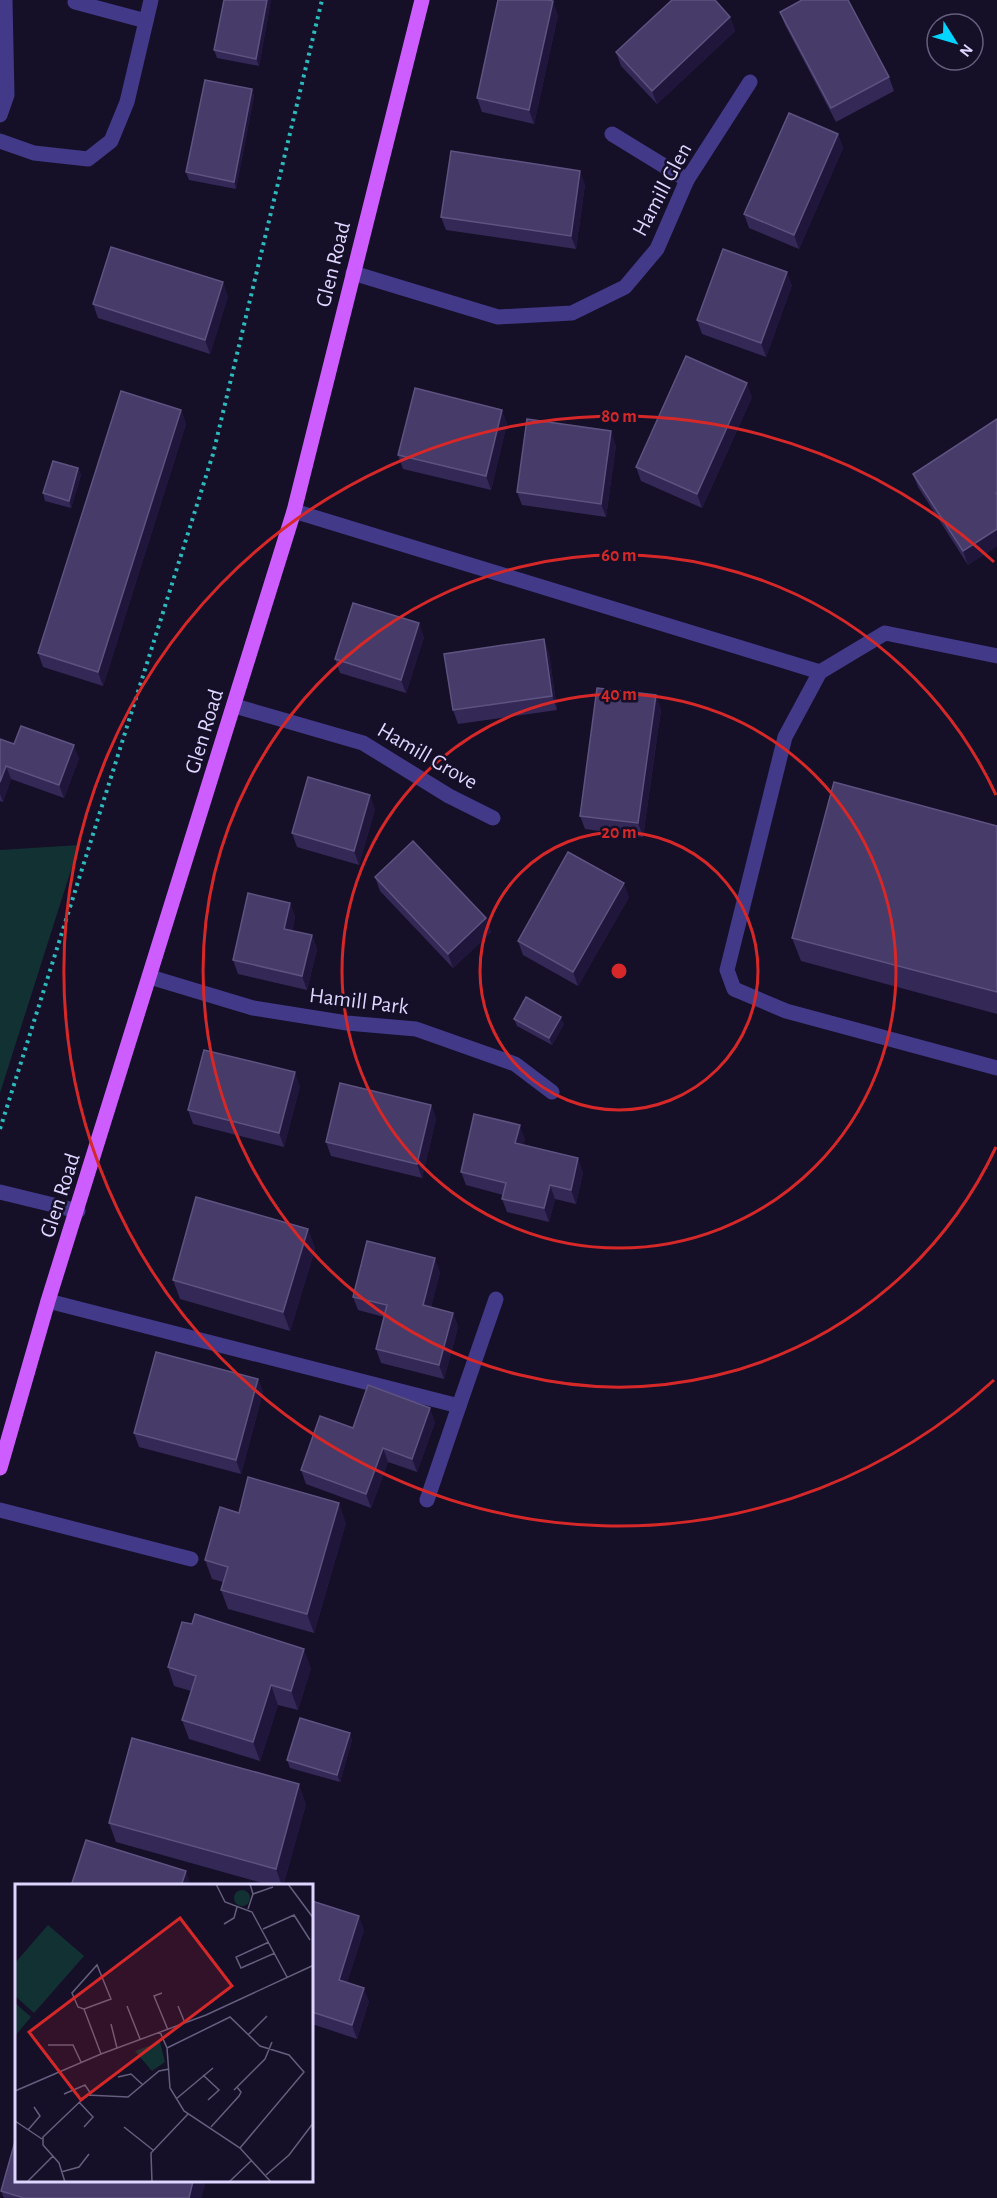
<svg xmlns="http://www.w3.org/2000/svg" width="997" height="2198" viewBox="0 0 997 2198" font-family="'Alegreya Sans',sans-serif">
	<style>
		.green { fill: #123132 }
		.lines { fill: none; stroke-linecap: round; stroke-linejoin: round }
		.path { stroke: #2cbbbd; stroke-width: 4; stroke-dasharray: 3 4.5; stroke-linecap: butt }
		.minor { stroke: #423988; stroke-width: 15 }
		.major { stroke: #ce5dff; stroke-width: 15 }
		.wall { fill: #342857 }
		.shaded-wall { fill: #20163c }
		.building { fill: #463b69; stroke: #5e5380; stroke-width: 1.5 }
		.ring { fill: none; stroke: #d62828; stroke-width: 3 }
		.labels { text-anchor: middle; stroke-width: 5; stroke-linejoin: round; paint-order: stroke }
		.street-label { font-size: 22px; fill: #ded6ff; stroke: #150f28 }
		.inset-road { fill: none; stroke: #655f7e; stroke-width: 1.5 }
		.view { fill: #d62828; fill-opacity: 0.15; stroke: #d62828; stroke-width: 3 }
		.inset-edge { fill: none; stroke: #ded6ff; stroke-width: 3 }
		.centre { fill: #d62828; stroke: #150f28; stroke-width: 3 }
		.ring-label { font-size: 18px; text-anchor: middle; font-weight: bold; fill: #d62828; stroke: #150f28; stroke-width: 5; stroke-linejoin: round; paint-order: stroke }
	</style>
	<rect width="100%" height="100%" fill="#150f28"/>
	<path class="green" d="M79,845L0,1093V850Z"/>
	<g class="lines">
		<path class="path" d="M0,1129L213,454L322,0"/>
		<g class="minor">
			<path d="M75,2L146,21"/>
			<path d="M0,115L7,95L5,0"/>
			<path d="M612,134L687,180"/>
			<path d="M0,141L34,153L88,159L111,141L127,102L151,0"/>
			<path d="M353,273L498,317L572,313L625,287L657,249L687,180L750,82"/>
			<path d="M294,511L820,672"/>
			<path d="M997,656L885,633L820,672L785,737L727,970L734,989L786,1011L997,1068"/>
			<path d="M235,706L363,743L449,796L493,818"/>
			<path d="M150,977L253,1008L347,1023L416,1029L515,1064L552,1092"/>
			<path d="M0,1192L78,1211"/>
			<path d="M48,1301L459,1406L427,1500"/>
			<path d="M459,1406L496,1299"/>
			<path d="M0,1510L191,1559"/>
		</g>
		<path class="major" d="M0,1468L48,1301L294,511L422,0"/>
	</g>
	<g class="wall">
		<path d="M271,0L259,66L217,58L214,50Z"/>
		<path d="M780,12L889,77L894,91L836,122L785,25Z"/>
		<path d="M558,15L534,124L482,112L477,98Z"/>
		<path d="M730,17L735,31L657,104L621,66L616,52Z"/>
		<path d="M252,89L254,96L236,189L189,180L186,172Z"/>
		<path d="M838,134L843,148L799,249L749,228L744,214Z"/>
		<path d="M585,184L576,249L446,230L441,217Z"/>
		<path d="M792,285L766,357L702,334L697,320Z"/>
		<path d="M228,296L210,354L98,318L93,304Z"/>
		<path d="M752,397L702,508L641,481L636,467Z"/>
		<path d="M181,410L186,424L103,686L43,667L38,653Z"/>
		<path d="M997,419V546L968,565L918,487L913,474Z"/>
		<path d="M507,423L491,490L403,469L398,455Z"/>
		<path d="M616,445L606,517L522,505L517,492Z"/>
		<path d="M78,468L81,475L71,508L45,501L43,493Z"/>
		<path d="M424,637L406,693L340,673L335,659Z"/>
		<path d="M549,653L557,710L458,724L453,710Z"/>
		<path d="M661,709L643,837L585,829L580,816Z"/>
		<path d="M0,739L14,744L79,758L64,798L11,779L3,802L0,801Z"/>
		<path d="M375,809L359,865L297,847L292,833Z"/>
		<path d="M997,826V1014L801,961L792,938Z"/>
		<path d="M375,877L486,918L491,932L453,968L380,891Z"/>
		<path d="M629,897L578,986L523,955L518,941Z"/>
		<path d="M290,903L295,917L292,931L312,935L317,949L307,990L238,974L233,960Z"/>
		<path d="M514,1019L564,1024L552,1045L517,1026Z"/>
		<path d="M300,1086L284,1147L193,1124L188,1110Z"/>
		<path d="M431,1105L436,1119L422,1178L331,1156L326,1142Z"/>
		<path d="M525,1139L523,1145L583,1172L576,1204L555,1199L549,1222L507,1212L502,1199L503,1195L466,1185L461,1172Z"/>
		<path d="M308,1229L315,1249L290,1331L180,1299L173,1280Z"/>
		<path d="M440,1272L431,1307L453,1313L458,1327L444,1379L381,1363L376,1349L384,1317L358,1310L353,1297Z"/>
		<path d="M258,1379L263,1392L241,1474L139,1447L134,1433Z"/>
		<path d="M435,1422L417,1472L388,1462L371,1508L306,1484L301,1470L353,1428Z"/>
		<path d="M239,1513L346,1523L314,1633L228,1609L221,1590L223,1582L212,1579L205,1560Z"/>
		<path d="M168,1667L311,1668L298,1710L278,1705L260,1761L189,1739L182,1720L191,1691L174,1686Z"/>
		<path d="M352,1740L340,1782L290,1768L287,1760Z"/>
		<path d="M306,1804L283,1886H273L116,1842L109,1823Z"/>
		<path d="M312,1901L364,1930L347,1982L369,2001L357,2039L312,2024Z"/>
		<path d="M206,2181L201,2198H4L1,2191Z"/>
	</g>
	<g class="shaded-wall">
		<path d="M267,0H271L259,66L256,59Z"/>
		<path d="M553,1L558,15L534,124L529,110Z"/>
		<path d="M730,17L735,31L657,104L652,91Z"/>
		<path d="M252,89L254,96L236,189L234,182Z"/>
		<path d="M838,134L843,148L799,249L794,235Z"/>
		<path d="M580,171L585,184L576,249L571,236Z"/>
		<path d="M787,272L792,285L766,357L761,343Z"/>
		<path d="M223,282L228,296L210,354L205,340Z"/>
		<path d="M747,383L752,397L702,508L697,494Z"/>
		<path d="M181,410L186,424L103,686L98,672Z"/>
		<path d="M502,410L507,423L491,490L486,476Z"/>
		<path d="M611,431L616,445L606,517L601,504Z"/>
		<path d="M78,468L81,475L71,508L69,501Z"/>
		<path d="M997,529V546L968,565L963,551Z"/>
		<path d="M419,623L424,637L406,693L401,680Z"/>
		<path d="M544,639L549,653L557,710L552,696Z"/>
		<path d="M656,695L661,709L643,837L638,823Z"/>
		<path d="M74,745L79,758L64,798L59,785Z"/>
		<path d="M6,766L11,779L3,802L0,794V782Z"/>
		<path d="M370,795L375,809L359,865L354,851Z"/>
		<path d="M624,883L629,897L578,986L573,972Z"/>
		<path d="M290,903L295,917L289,943L284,929Z"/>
		<path d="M486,918L491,932L453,968L448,954Z"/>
		<path d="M312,935L317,949L307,990L302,976Z"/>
		<path d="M561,1017L564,1024L552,1045L549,1038Z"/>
		<path d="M295,1072L300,1086L284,1147L279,1133Z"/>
		<path d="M431,1105L436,1119L422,1178L417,1164Z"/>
		<path d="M520,1125L525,1139L520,1157L515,1143Z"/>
		<path d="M578,1158L583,1172L576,1204L571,1190Z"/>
		<path d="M550,1185L555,1199L549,1222L544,1208Z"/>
		<path d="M308,1229L315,1249L290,1331L283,1312Z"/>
		<path d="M435,1258L440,1272L428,1319L423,1305Z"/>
		<path d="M453,1313L458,1327L444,1379L439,1365Z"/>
		<path d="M258,1379L263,1392L241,1474L236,1460Z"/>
		<path d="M430,1408L435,1422L417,1472L412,1459Z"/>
		<path d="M383,1448L388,1462L371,1508L366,1494Z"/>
		<path d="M339,1503L346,1523L314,1633L307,1614Z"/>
		<path d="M304,1649L311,1668L298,1710L291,1691Z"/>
		<path d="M271,1685L278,1705L260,1761L253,1742Z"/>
		<path d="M350,1733L352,1740L340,1782L337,1775Z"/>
		<path d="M299,1784L306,1804L283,1886H282L276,1869Z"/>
		<path d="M186,1871L191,1886H181Z"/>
		<path d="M359,1916L364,1930L344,1993L339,1980Z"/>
		<path d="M364,1988L369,2001L357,2039L352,2025Z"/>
		<path d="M193,2181H206L201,2198H189Z"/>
	</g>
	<g class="building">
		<path d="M224,0H267L256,59L214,50Z"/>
		<path d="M498,0H547L553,1L529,110L477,98Z"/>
		<path d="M672,0H715L730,17L652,91L616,52Z"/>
		<path d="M802,0H848L889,77L831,108L780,12Z"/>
		<path d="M205,80L252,89L234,182L186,172Z"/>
		<path d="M789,113L838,134L794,235L744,214Z"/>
		<path d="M451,151L580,171L571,236L441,217Z"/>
		<path d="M111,247L223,282L205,340L93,304Z"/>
		<path d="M723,249L787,272L761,343L697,320Z"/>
		<path d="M686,356L747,383L697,494L636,467Z"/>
		<path d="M415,388L502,410L486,476L398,455Z"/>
		<path d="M121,391L181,410L98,672L38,653Z"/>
		<path d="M527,419L611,431L601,504L517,492Z"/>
		<path d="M997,419V493H996L997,495V529L963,551L913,474Z"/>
		<path d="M53,461L78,468L69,501L43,493Z"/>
		<path d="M353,603L419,623L401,680L335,659Z"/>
		<path d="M544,639L552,696L453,710L444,654Z"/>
		<path d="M597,688L656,695L638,823L580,816Z"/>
		<path d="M21,726L74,745L59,785L6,766L0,782V739L14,744Z"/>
		<path d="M308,777L370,795L354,851L292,833Z"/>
		<path d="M834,782L997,826V992L792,938Z"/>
		<path d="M413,841L486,918L448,954L375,877Z"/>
		<path d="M568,852L624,883L573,972L518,941Z"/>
		<path d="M248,893L290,903L284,929L312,935L302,976L233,960Z"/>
		<path d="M526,997L561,1017L549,1038L514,1019Z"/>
		<path d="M204,1050L295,1072L279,1133L188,1110Z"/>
		<path d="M340,1083L431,1105L417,1164L326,1142Z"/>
		<path d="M474,1114L520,1125L515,1143L578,1158L571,1190L550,1185L544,1208L502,1199L506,1183L461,1172Z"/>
		<path d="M196,1197L308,1229L283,1312L173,1280Z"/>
		<path d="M367,1241L435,1258L423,1305L453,1313L439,1365L376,1349L387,1305L353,1297Z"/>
		<path d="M156,1352L258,1379L236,1460L134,1433Z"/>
		<path d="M368,1385L430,1408L412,1459L383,1448L366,1494L301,1470L320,1416L353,1428Z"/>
		<path d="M248,1477L339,1503L307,1614L221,1590L228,1567L205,1560L220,1507L239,1513Z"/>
		<path d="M195,1614L304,1649L291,1691L271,1685L253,1742L182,1720L196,1676L168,1667L182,1622L192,1624Z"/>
		<path d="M300,1718L350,1733L337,1775L287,1760Z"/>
		<path d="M132,1738L299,1784L276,1869L109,1823Z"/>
		<path d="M86,1840L186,1871L181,1886H71Z"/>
		<path d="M312,1901L359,1916L339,1980L364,1988L352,2025L312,2012Z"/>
		<path d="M16,2138V2181H193L189,2198H24L1,2191Z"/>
	</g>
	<g class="ring">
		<circle cx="619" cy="971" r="139"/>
		<circle cx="619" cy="971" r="277"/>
		<path d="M996 1147A416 416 0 1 1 996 795"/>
		<path d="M994 1380A555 555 0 1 1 994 562"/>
	</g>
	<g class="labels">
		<g class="street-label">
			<text transform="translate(661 189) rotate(-62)" y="8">Hamill Glen</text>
			<text transform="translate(332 264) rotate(-76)" y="8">Glen Road</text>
			<text transform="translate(203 731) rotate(-73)" y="8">Glen Road</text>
			<text transform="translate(428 755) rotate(30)" y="8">Hamill Grove</text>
			<text transform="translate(359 1000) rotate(7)" y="8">Hamill Park</text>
			<text transform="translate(59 1195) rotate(-72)" y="8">Glen Road</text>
		</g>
	</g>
	<g transform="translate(15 1884)">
		<rect width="298" height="298" fill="#150f28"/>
		<path d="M219 14a8 8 0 1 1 16 0a8 8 0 1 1-16 0ZM33,41L69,72L19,129L0,112V79ZM0,119L16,133L0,152ZM145,158L150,178L137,187L120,167Z" fill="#123132"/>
		<path class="inset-road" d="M201,0L210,18L237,28L272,93M273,0L299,35M238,10L258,3M233,25L238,10L235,0M209,40L219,34L222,23M248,45L279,31L295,56M254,58L221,73L226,84L260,69M147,109L139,112L153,146M112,122L125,155M163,122L170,139M69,125L96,115L82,81L57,109L63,123L69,125L86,170M96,140L102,164M145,148L152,164L155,204L169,227L225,264L256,298M233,151L252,132M33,161H58L66,178M152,164L215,133L245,162L274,171L289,188L225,264M188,191L204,206L193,216M103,193L116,190L128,201M219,206L250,175L257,158M0,207L86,170L191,131L299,81M49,210L70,201L76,210M161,215L198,184M64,218L78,233L69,243M0,237L27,255M109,243L138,266M196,243L224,212L226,208L222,203M13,246L25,232L19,223M46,288L64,283L74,270M251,291L274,271L299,238M12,298L38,272M50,298L44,279L28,261V253L72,211L113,213L144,187L154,185M137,298L136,269L173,230M214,298L237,276"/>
		<path class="view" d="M165,34L217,102L66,216L14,148Z"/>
		<rect width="298" height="298" class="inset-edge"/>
	</g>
	<circle cx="619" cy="971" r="9" class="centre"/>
	<g class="ring-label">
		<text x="619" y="422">80 m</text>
		<text x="619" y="561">60 m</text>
		<text x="619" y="700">40 m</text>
		<text x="619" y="838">20 m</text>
	</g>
	<g transform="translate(955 42) rotate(127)"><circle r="28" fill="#150f28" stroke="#655f7e" stroke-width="1.5"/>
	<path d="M0-4.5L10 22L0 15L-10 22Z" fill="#02d4ff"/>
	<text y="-9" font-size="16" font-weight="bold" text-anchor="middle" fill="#ded6ff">N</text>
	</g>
</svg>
